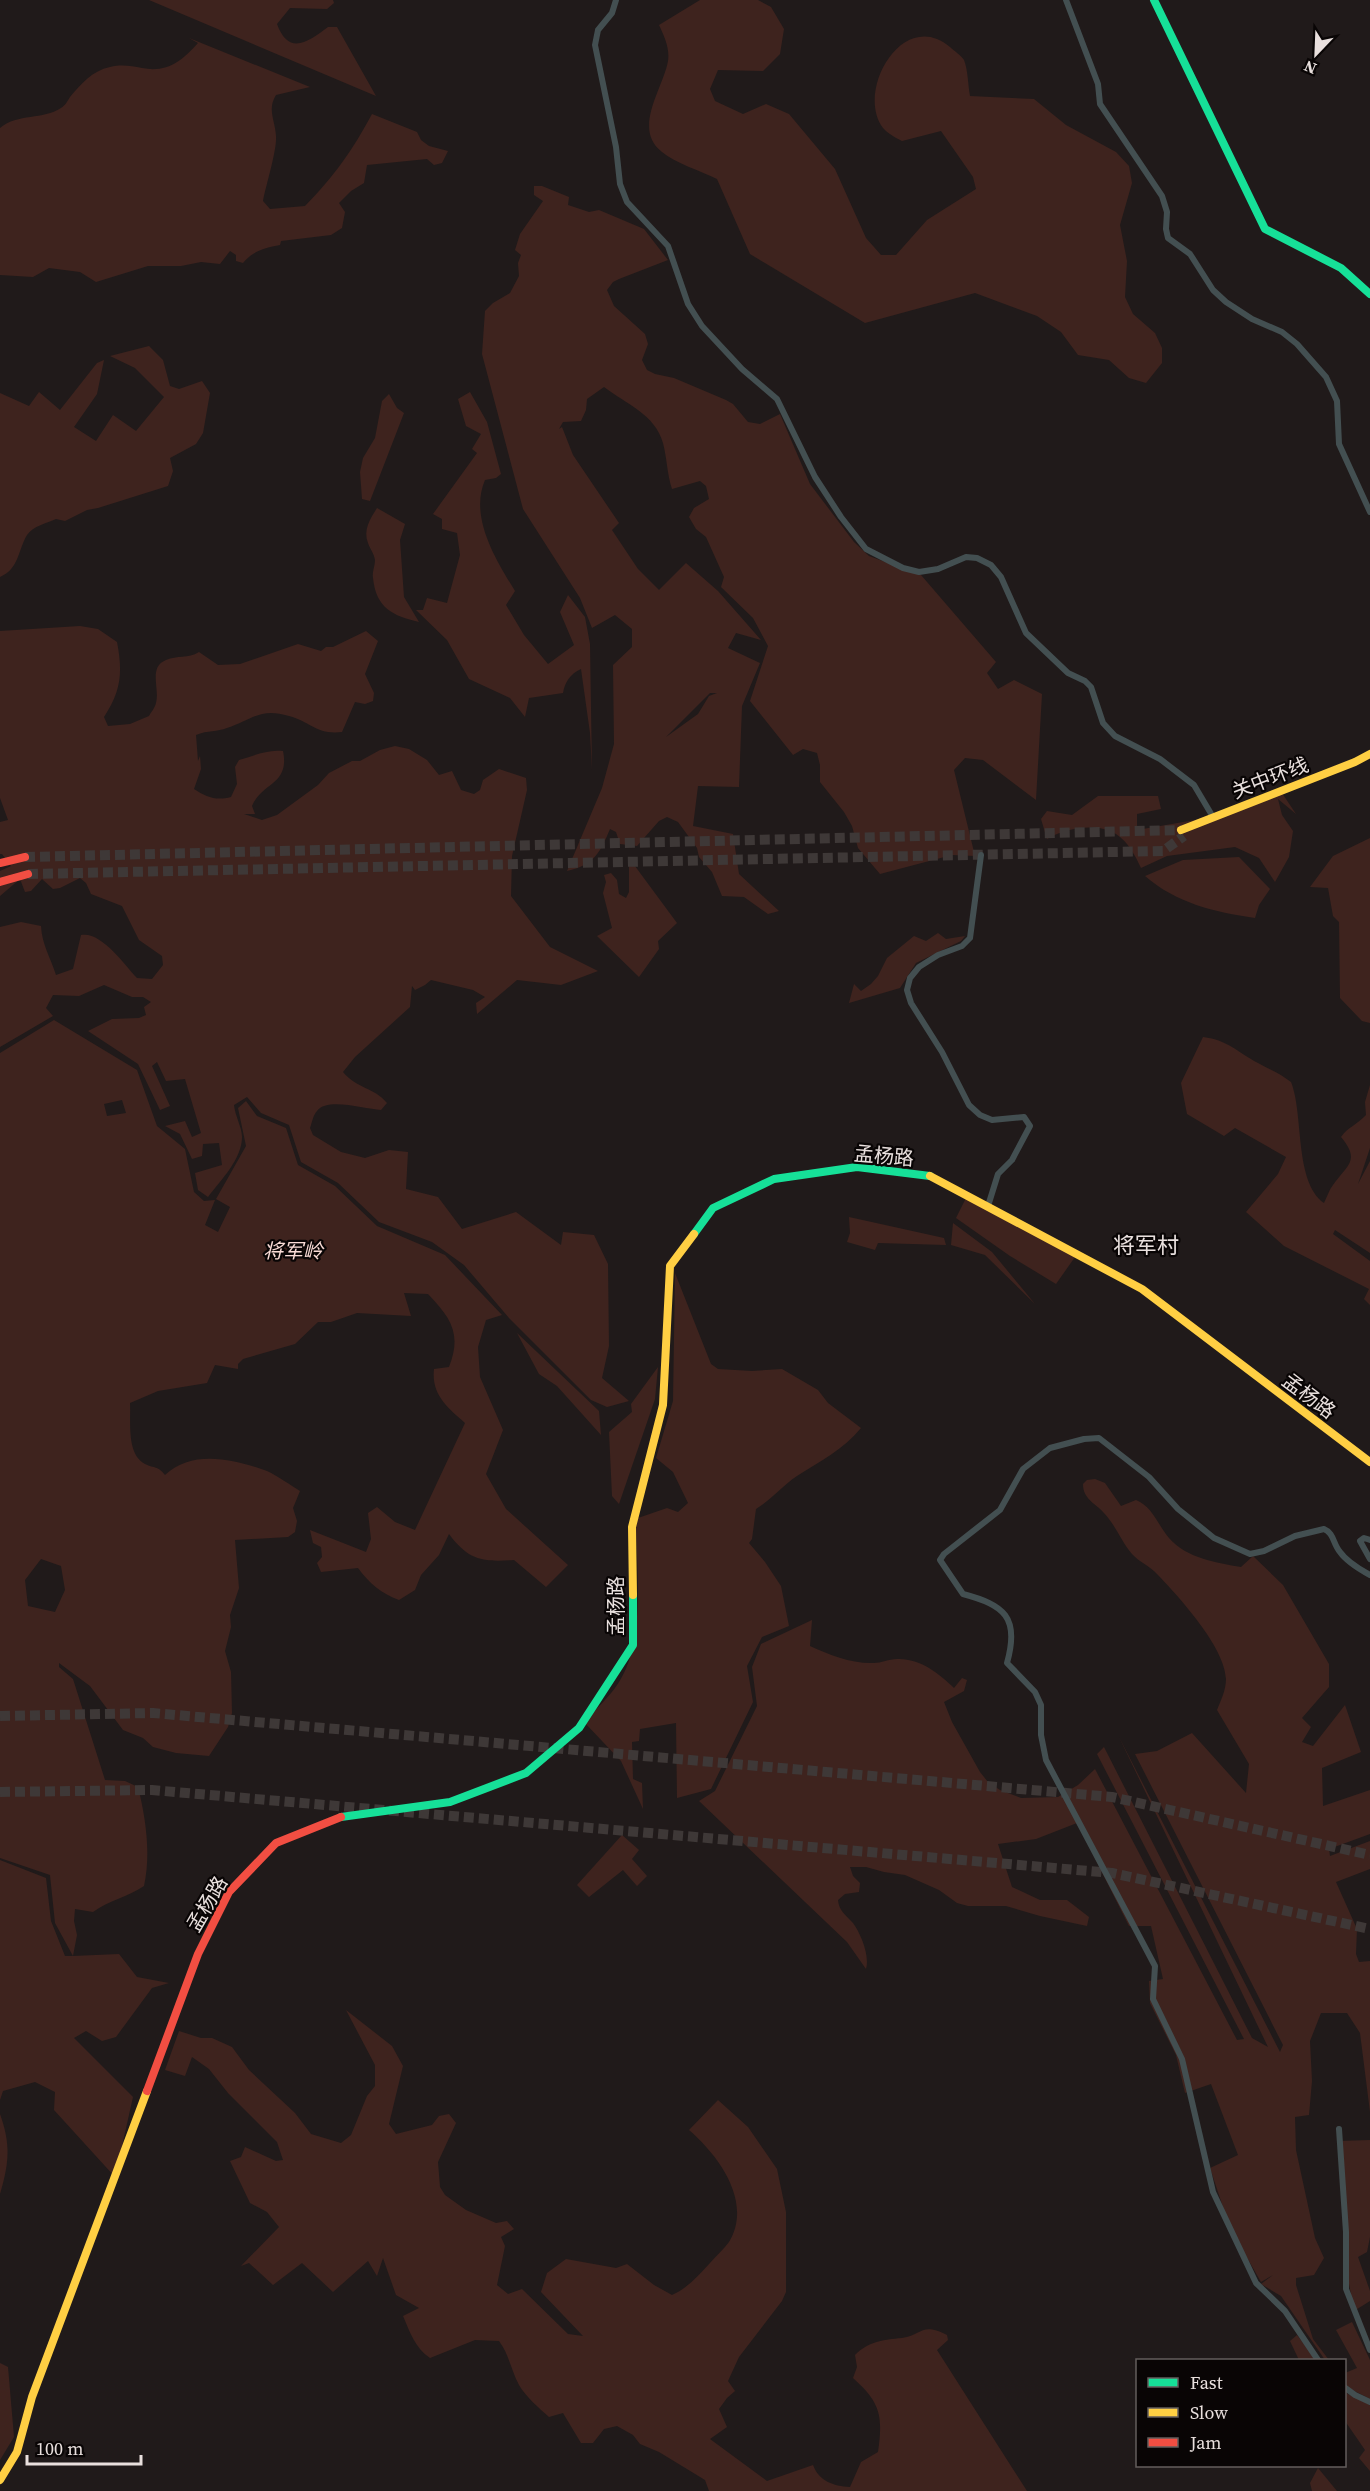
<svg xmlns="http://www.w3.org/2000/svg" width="1370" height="2491" viewBox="0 0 1370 2491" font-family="'Source Serif 4','Noto Sans SC',serif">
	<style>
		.green { fill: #3e231e; fill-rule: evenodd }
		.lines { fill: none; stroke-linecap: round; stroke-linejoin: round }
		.highway-tunnel { stroke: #3e3837; stroke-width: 10; stroke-dasharray: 10 5; stroke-linecap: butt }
		.street { stroke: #434f51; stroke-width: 6 }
		.fast { stroke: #16e098; stroke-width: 8 }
		.slow { stroke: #ffcf43; stroke-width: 8 }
		.jam { stroke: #f24e42; stroke-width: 8 }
		.labels { text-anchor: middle; stroke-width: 4.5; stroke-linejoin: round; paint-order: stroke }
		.street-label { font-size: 20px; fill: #e9e0de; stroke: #090505 }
		.park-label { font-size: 20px; font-style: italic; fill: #fadcd7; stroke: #090505 }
		.quarter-label { font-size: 22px; fill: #e9e0de; stroke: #090505 }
	</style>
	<rect width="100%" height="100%" fill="#201a1a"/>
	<g class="green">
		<path d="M149,0H333L334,3L327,9L290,8L277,24C289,57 309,41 328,27H337L376,96Z"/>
		<path d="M700,0H758L771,7L784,29L780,54L763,71L718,70L710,89L715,101L743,114L766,104L789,114L835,169L866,238L881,255H896L927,220L976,189L973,177L941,131L902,141C896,138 887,133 883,128C855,91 903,7 950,47C954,51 961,55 964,60C968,70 968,85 970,96L1034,99L1066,125L1116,152L1129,166L1132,183L1120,225L1127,261L1125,297L1133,314L1155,333L1162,348V363L1146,383L1129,378L1109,360L1078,355L1061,332L1037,316L975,293L865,323L750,254L717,179C701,171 675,163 662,152C632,129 663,89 668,61C670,48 664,36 659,25Z"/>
		<path d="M189,38L310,87L276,95C267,109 275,120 276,136C277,151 266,185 263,201L270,209L305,206C335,175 352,151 372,114L417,132L421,140L429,146L448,151L442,163L434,165L427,159L367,165L364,183L351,191L339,203L345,212L342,228L331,235L281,241L280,245C264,248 253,251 243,263L236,261V255L230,251L220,264L201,262L181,266H148L96,282L80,272L49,268L33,277L0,275V128C18,113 43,120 61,108C65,106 68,100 70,97C82,83 92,71 110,67C122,64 131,66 142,68C167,73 182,61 198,43Z"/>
		<path d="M534,186H542L569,197L568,205L589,212L599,210L644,229L668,260L619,279L613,282L607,290L614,306L645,334L648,344L642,360L647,370L655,374L674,378L726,400L733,404L748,422L760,424L780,414L810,484L854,542L869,556L921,575L996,662L987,673L998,689L1014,680L1042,694L1036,800L983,760L965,758L954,770L975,856L952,855L880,874L858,848L852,826L844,812L820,782V765L817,753L803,749L793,755L750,701L768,646L753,618L721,587L724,577L706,537L696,529L689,517L694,508L709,499L706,486L700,481L672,489C667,474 667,458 663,443C655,414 626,404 604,387L587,399L586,410L581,421L563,422L559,429L562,427L573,455L619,523L612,530L638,569L659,590L686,563L718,591L761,640L736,633L728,648L760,663L742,706L739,787L698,786L693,826L733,834L739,874L779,911L768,914L744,897L722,896L712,872L699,857L697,848L678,822L667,817L659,821L637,846L620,844L616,832L610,829C600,853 594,865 567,871L602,788L614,744L613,665L632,647V629L615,615L592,628L580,598L523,509L482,354L485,311L493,303L510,293L519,276L518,263L521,255L515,250L520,234L543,201L534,195ZM710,693H717L709,696L698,714L666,737Z"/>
		<path d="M149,346L163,360L170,386L179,389L202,381L210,393L203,433L196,444L170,458L173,471L168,486L98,508L87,510L65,521L56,519C47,523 33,526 27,535C18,550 19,569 0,577V393L29,406L39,392L60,410L97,363L104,360L97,394L74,427L96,441L113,415L136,431L164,397L135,368L110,356Z"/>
		<path d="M470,392L487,422L501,474L496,478L485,480C469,517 496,560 515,591L506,605L524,635L548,664L574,645L560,612L568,595L585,617L590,644L592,770L590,733L581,669C570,674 565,682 563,693L529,698L525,717L510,698L469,679L447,640L416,610H423L427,598L447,603L460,555L457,533L442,529V519L433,514L477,453L472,449L481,434L466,426L458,399Z"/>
		<path d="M389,394L397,408L404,413L370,501L362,499L360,472L363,458L375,438L382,401Z"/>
		<path d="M377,508L405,524L400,540L404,597L419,622C393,616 376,608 373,578C372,572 375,566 375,560C374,553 370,549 368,543C363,530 370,519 377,508Z"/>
		<path d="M80,626L98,629L117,642C123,673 121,691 104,717L108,726L130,724L149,716C151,712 155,708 156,703C160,689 148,667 166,660C177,655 188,659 199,652L218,665L240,664L298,644L321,651L326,647H333L366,631L378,641L365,674L374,693L373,701L365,704L355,702L342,732C317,735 311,722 289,716C260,707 252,720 227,728C217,732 208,730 196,735L198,761L200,756L201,769L194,789C206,797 216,801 231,797L237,784L235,767L239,760C254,756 267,749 283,751C290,785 262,782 252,806L255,814H244L262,820L277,815L318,785L329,773L352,761H360L380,750L395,746L409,749L427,760L439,775L452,771L461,790L474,794L480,790L483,780L499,769L526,778L527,790L512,856L511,896L550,947L598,971L561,985L517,980L477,1014L476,1003L485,997L473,990L431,980L425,985L415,990L412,986L410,1007L355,1057L343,1072C357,1089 374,1087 387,1103L381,1110C365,1109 327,1097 317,1111C313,1115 312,1123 310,1128L313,1135L341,1152L365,1158L389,1150L408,1152L406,1189L438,1197L462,1229L516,1212L561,1245L563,1232L594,1235L608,1264L609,1346L602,1378L629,1401L607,1407L591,1400L509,1318L464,1265L432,1242L379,1222L338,1183L301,1162L289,1125L261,1113L247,1097L234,1105C235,1116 242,1127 242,1137C242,1159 221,1180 208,1197L198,1190L195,1173L222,1165L219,1143L203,1144L202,1156L192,1159L180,1134L165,1126L185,1121L192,1137L201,1133L185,1079L166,1081L157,1062L152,1066L170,1106L160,1110L138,1064L88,1031L112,1019L139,1018L146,1015L144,1007L151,1002L143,997H132L104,985L79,996L53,995L46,1008L53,1016L0,1047V927L21,922L41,926C42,945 50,956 56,975L73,969L81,935C101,931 124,964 137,978L152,979L163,965L162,956L139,940L122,906L91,894L86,883L80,878L60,888L53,889L42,879L31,891L25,892L20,879L0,896V871L11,866L2,854H0V822L8,820L0,798V631Z"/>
		<path d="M1282,793L1296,814L1278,799L1282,815L1293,831L1289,857L1275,882L1259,858L1235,847L1167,856L1141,868C1135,855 1128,842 1116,834C1097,822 1064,828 1047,839L1041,819L1047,811L1072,815L1098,796H1158L1161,809L1137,814V830L1195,820Z"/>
		<path d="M1370,838V1023L1362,1021L1340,998L1339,922L1333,916L1328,888L1310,887L1333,856Z"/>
		<path d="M1239,857L1270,889L1259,905L1255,918C1214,912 1176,903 1145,876L1183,860Z"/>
		<path d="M629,858L677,923L658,941L659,949L639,977L597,936L612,928L603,893L606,882L604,875L611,873L617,880L619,894L626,898L629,892Z"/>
		<path d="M938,933L946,939L965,936L961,941L916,963L900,988L849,1003L854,984L861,991L871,984L878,976L887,958L914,936L926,941Z"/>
		<path d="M54,1020L137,1070L157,1126L185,1149L194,1192L204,1201L215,1200L205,1225L218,1232L230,1207L216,1199L246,1146L238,1108L246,1101L257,1116L286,1128L298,1165L335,1186L377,1226L445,1255L502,1315L486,1320L478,1347L480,1377L503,1430L486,1474L506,1509L568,1565L546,1587L514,1560C483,1562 469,1561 449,1534L439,1555L421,1575L415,1590L399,1600C382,1594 369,1583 358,1568L321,1572L317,1563L322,1557L321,1547L313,1543L310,1530L366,1552L371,1539L368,1513L377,1507L395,1522L415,1530L465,1423C448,1408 431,1395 434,1369L449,1367C462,1334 451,1318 428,1294L404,1293L411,1316L357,1313L331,1322H318L295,1344L243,1359L238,1364V1369L215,1365L207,1383L158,1391L130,1403C131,1421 126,1454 145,1464C155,1469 157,1465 165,1475C192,1449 234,1459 267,1471C278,1476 290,1485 300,1491L293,1508L297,1521L295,1532L288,1537L235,1540L239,1588L230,1615L231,1627L225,1651L231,1672L232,1713L228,1727L209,1756L176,1753L153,1747L143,1738L123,1730L90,1686L59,1663V1667L73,1679L105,1780L125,1781L138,1787C146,1819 151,1854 144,1886C128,1897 109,1900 93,1912L75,1909L74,1921L77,1935L73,1956L119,1954L137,1977L169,1983L152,1988L116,2037L102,2041L86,2031L74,2038L133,2097L115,2177L54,2110L55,2092L35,2082L3,2091L0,2100V1860L46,1878L51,1921L65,1956H73L55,1923L50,1875L0,1858V1053ZM122,1100L126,1113L107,1116L104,1104ZM41,1559L61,1566L65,1590L55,1612L28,1606L25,1580Z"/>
		<path d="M1203,1037C1228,1040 1237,1052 1258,1063C1269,1069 1281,1074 1291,1082C1304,1114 1294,1182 1324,1203C1327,1197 1329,1190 1333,1185C1347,1165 1361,1161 1341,1137C1348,1127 1358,1124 1366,1115L1365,1102L1370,1085V1148L1358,1184L1370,1161V1253L1335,1230L1333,1234L1370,1261V1305L1364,1299L1369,1289L1284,1246L1246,1212L1278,1174L1286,1157L1235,1128L1224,1136L1187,1114L1181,1083Z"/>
		<path d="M967,1196L1075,1257L1056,1284L1010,1256L956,1218Z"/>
		<path d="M849,1217L944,1238L946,1245L878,1243L875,1250L847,1242L850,1233Z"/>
		<path d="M953,1223L992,1252L1035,1304L985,1255L951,1245Z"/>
		<path d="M675,1273L711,1364L718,1369L752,1371L782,1369L818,1390L828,1403L861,1428C844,1449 819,1462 797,1476C782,1486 771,1500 756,1509L752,1539L749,1543L765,1562L781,1586L789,1626L762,1637L747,1666L753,1702L711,1789L677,1798L676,1723L640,1729L639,1741L632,1742L633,1779L642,1783L643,1809L621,1761L584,1722C594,1711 606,1700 615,1688C646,1647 637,1574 636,1526L638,1518L667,1508L678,1512L688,1503L673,1472L656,1458L673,1401Z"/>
		<path d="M517,1333L599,1411L601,1435L557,1386L539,1374Z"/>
		<path d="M658,1367L655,1399L619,1504L612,1496L609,1432L632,1412L631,1404Z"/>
		<path d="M1095,1479L1105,1483L1121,1506L1136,1500C1152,1506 1158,1525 1169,1538C1186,1558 1217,1563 1241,1567L1253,1556L1283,1585L1329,1664V1687L1302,1718L1311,1727L1302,1742L1313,1746L1345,1705L1361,1752L1322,1768L1323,1806L1370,1790V1834L1329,1849L1330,1856L1370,1841V1869L1336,1882L1357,1929L1356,1954L1359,1962L1370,1961V2112L1360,2033L1347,2013H1321L1310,2041L1312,2081L1309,2115L1295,2117L1296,2150L1315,2238L1324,2258L1314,2275L1296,2278V2285L1313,2339L1329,2360H1325L1281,2296L1261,2284L1273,2275L1261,2282L1230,2228L1210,2168L1238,2155L1211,2084L1185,2093L1176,2055L1150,2003L1149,1981L1163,1979L1151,1926H1129L1077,1823L1036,1839L998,1844L1012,1887L1040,1900H1067L1089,1917L1087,1926L1040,1916L1006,1906H968L957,1903L939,1890L905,1875L884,1872L866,1867H850L853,1876L860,1883L859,1892L845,1894L838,1900C839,1911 845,1914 853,1923C861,1934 870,1956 866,1969L847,1942L699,1801L715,1791L757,1706L752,1667L761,1644L812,1620L810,1646C830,1655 852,1664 874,1663C881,1663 889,1659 897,1659C919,1658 939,1673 954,1688L962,1678L967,1680L964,1691L944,1702L952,1722L980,1772L988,1782L1000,1790L1021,1798L1058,1797L1078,1785L1095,1769L1237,2040L1244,2039L1097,1754L1104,1747L1252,2038L1268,2047L1119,1737L1280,2052L1283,2045L1135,1754L1157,1751L1192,1733L1246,1793L1249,1764L1217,1710C1221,1700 1226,1690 1226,1679C1225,1647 1179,1597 1157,1574C1150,1566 1139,1562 1132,1554C1121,1541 1115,1524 1103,1512C1095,1503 1083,1499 1083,1484L1087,1480Z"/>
		<path d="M622,1835L639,1850L632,1859L647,1876L637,1886L623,1870L589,1897L577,1885Z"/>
		<path d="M346,2010L392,2046L403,2066L389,2124L396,2134L432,2125L439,2116L449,2114L456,2123L438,2162L440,2187L445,2195L466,2210L496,2223L507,2221L514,2229L501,2237L505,2246L497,2285L508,2294L522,2289L568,2334L583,2336L541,2292L547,2273L566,2259L616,2268L627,2264L654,2285L672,2295C688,2288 699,2275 710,2263C716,2256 724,2249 729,2242C753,2202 719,2156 689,2130L718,2100L748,2127L777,2169L786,2212V2292L782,2301L739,2357L728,2381L735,2391L727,2398L719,2409L727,2427L710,2439L767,2481L813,2465C819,2481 833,2486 850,2487L861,2462L878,2452C883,2416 881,2403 853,2378L857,2367L855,2355C869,2341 883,2340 902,2338C923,2335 921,2322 947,2335L948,2340L937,2350L1027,2491H709L705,2480L659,2452L640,2444L633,2435L617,2426L604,2429L593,2443H581L563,2413L549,2417C539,2408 526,2397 519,2385C511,2370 509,2354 499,2341L475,2340L430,2358C415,2348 410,2332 403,2316L419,2308L396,2295L383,2258L377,2276L368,2261L333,2292L302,2263L273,2285L249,2263L241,2266L279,2227L267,2212L250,2203L230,2161L241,2157L245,2147L276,2161L283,2160L277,2142L228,2093L209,2069L192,2057L185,2076L165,2070L179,2031L201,2038H212L232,2047L249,2070L295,2113L311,2134L341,2143L351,2135L367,2096L375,2086V2065Z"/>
		<path d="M0,2114C11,2145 9,2163 0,2194Z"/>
		<path d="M1370,2140V2237L1367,2252L1358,2257L1370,2291V2301L1354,2311L1345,2262L1338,2141Z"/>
		<path d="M1352,2322L1370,2360V2399L1345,2386V2373L1357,2368L1336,2330Z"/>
		<path d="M1297,2335L1317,2360H1299L1290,2341Z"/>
		<path d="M0,2363L8,2367L14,2437L0,2460Z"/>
		<path d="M1344,2392L1370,2405V2471L1359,2458L1365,2450L1345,2421Z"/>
		<path d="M1318,2468L1337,2491H1312L1310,2483Z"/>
	</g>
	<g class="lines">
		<g class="highway-tunnel">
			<path d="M25,857L1181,830"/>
			<path d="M28,874L1163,851L1184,836"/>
			<path d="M0,1716L153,1713L1112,1797L1370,1855"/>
			<path d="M0,1792L152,1790L1112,1873L1370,1929"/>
		</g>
		<g class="street">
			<path d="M616,0L612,13L598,30L595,45L616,147L620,184L627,202L668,246L688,304L702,326L742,369L777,399L815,477L841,517L866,549L903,568L919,572L938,569L966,557L977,558L991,565L1001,577L1026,633L1068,673L1085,681L1091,687L1103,723L1115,736L1160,759L1194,785L1213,817"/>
			<path d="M1066,0L1098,84L1100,104L1162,196L1167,212L1166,229L1168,238L1190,254L1213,290L1226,302L1252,319L1282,332L1297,344L1326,377L1337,401L1339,444L1370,512"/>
			<path d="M981,855L970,938L962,946L938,955L919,967L910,978L907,990L911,1003L942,1052L969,1105L980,1115L992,1120L1024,1117L1030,1126L1012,1160L998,1174L988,1206"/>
			<path d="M1370,1540L1364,1538L1360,1541L1370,1559"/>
			<path d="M1339,2129L1346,2232V2289L1370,2350"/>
			<path d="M1318,2360L1285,2311L1256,2283L1213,2192L1182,2059L1153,1999L1155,1966L1046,1760L1041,1735V1705L1035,1692L1007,1663C1020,1617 1004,1605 963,1594L940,1560L944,1554L1000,1510L1023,1469L1050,1448L1084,1439L1099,1438L1149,1477L1178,1509L1214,1538L1250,1554L1264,1551L1295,1536L1324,1529C1334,1533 1333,1544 1340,1552C1347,1562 1359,1569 1370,1575"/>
			<path d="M1344,2387L1355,2395L1370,2402"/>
		</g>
		<g class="fast">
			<path d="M1154,0L1265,229L1341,268L1370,294"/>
			<path d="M694,1234L713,1208L774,1179L857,1167L930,1176"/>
			<path d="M341,1817L450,1802L526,1773L579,1728L633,1645V1595"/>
		</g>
		<g class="slow">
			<path d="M1181,830L1355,762L1370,754"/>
			<path d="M930,1176L1142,1289L1370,1462"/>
			<path d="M633,1595L632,1527L663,1405L670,1266L694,1234"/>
			<path d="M0,2480L17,2452L32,2397L147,2091"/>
		</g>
		<g class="jam">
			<path d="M0,863L25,857"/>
			<path d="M0,882L28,874"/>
			<path d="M147,2091L198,1954L229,1892L276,1843L341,1817"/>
		</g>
	</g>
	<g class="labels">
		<g class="street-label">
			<text transform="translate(1270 778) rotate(-21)" y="7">关中环线</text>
			<text transform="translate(884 1156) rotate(5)" y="7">孟杨路</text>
			<text transform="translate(1309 1396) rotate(37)" y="7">孟杨路</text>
			<text transform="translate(616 1606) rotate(-90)" y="7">孟杨路</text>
			<text transform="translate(207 1904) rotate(-60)" y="7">孟杨路</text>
		</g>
		<g class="park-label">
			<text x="293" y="1258">将军岭</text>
		</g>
		<g class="quarter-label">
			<text x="1146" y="1253">将军村</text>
		</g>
	</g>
	<rect x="1136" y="2359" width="210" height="108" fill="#090505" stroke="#635d5c" stroke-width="1.5"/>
	<rect x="1148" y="2378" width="30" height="9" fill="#16e098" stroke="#635d5c" stroke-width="1.5"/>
	<text x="1190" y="2389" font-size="18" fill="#e9e0de">Fast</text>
	<rect x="1148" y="2408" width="30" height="9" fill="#ffcf43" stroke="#635d5c" stroke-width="1.5"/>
	<text x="1190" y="2419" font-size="18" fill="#e9e0de">Slow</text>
	<rect x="1148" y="2438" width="30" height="9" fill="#f24e42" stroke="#635d5c" stroke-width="1.5"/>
	<text x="1190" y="2449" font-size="18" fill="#e9e0de">Jam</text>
	<g transform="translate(1316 54) rotate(203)" stroke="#090505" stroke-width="4.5" paint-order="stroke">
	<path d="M0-4.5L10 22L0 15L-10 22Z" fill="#e9e0de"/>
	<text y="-9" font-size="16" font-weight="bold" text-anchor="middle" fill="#e9e0de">N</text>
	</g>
	<path d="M27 2455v9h114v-9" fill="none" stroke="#e9e0de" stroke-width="3"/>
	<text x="36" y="2455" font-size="18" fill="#e9e0de" stroke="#090505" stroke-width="4.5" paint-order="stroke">100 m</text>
</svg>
